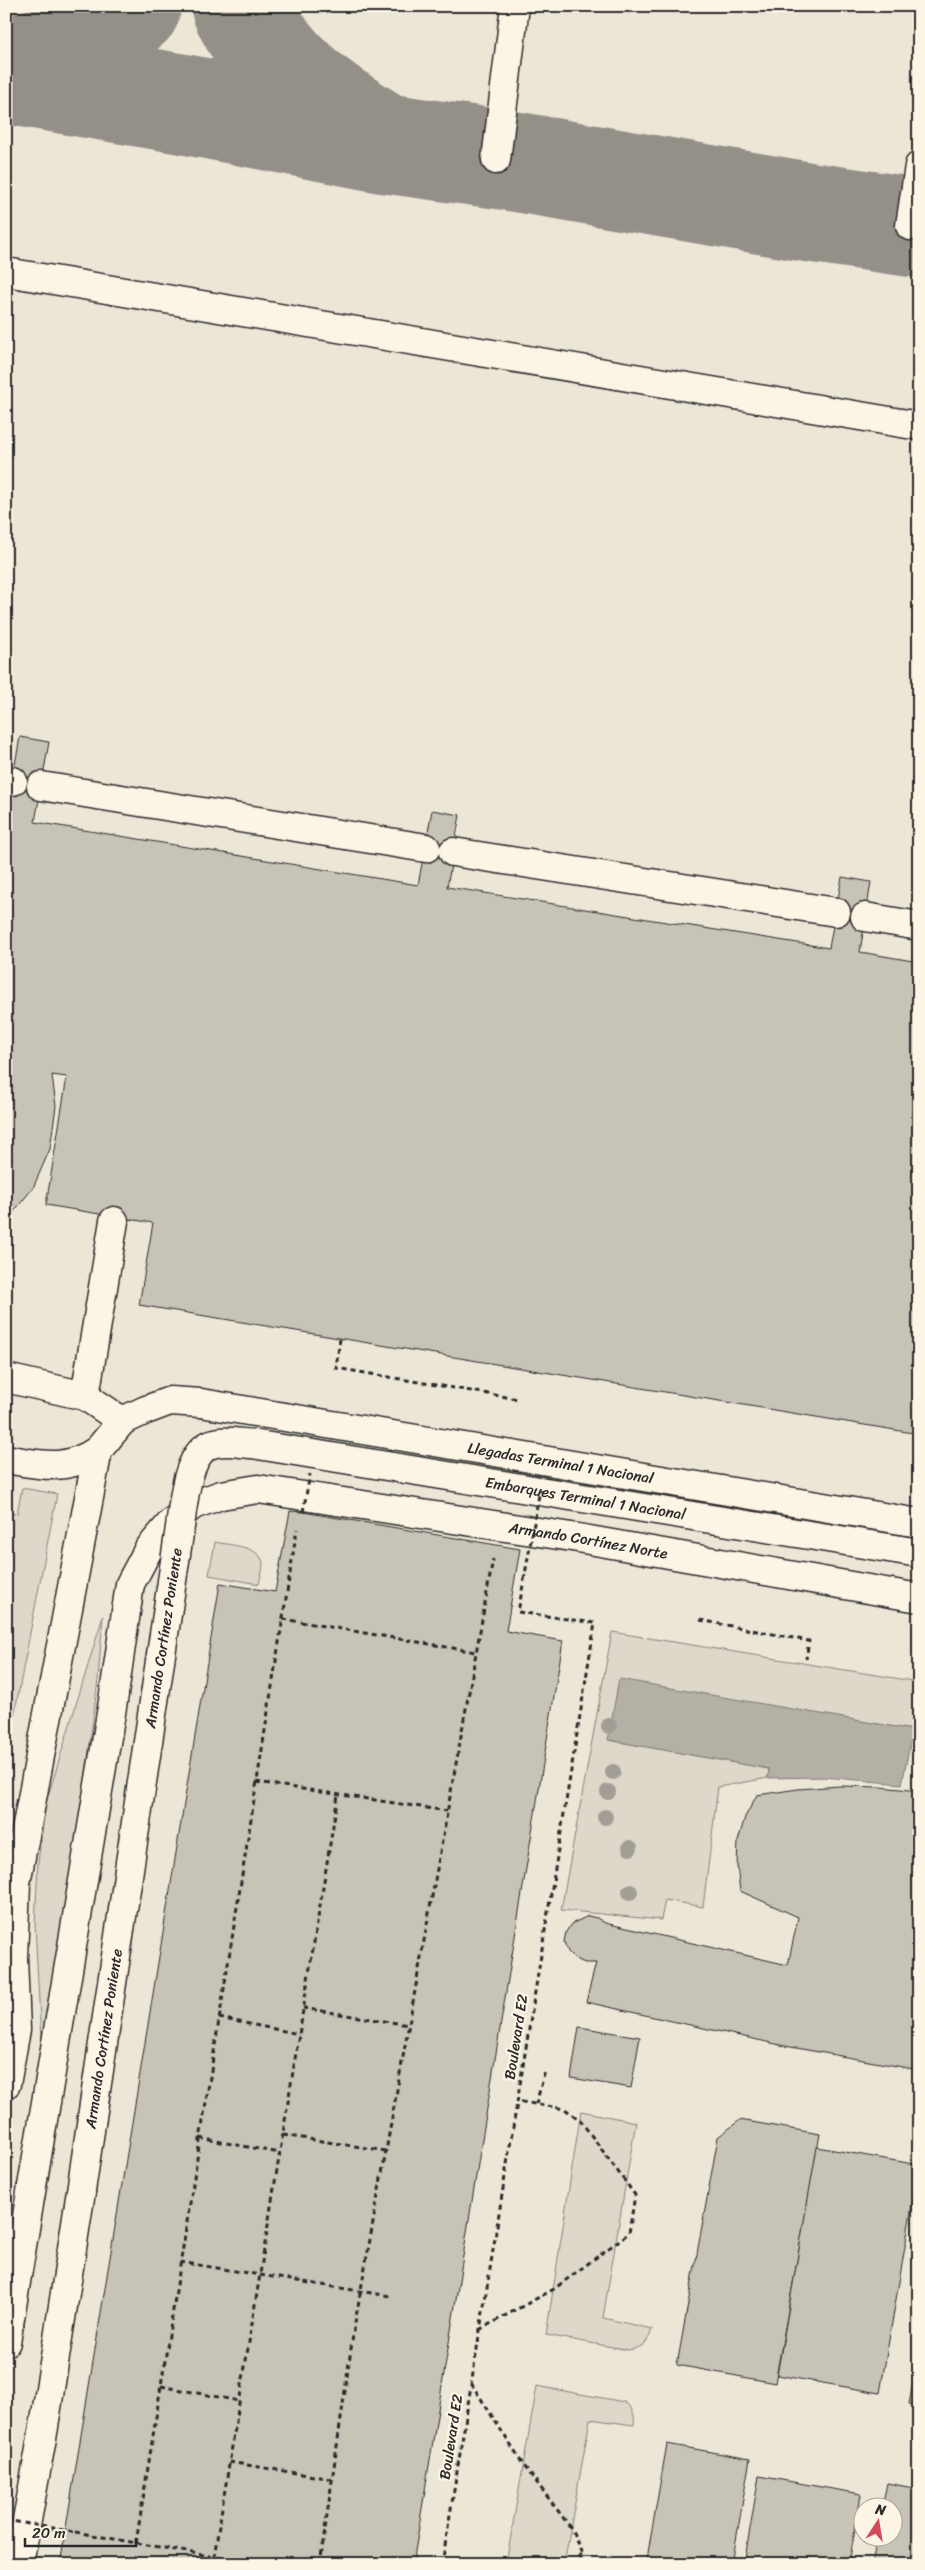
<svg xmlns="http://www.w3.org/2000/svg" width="925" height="2570" viewBox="0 0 925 2570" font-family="Sriracha,sans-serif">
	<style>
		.built { fill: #ece6d7; fill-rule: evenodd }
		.green { fill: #ded8ca; stroke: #84827a }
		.water { fill: #b4b0a5; stroke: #7d7b74 }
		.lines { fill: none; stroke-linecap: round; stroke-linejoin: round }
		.taxiway { stroke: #949088; stroke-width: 100 }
		.building { fill: #c8c3b7; stroke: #2b2b2b }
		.minor-casing { stroke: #2b2b2b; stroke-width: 31 }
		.highway-casing { stroke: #2b2b2b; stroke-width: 31 }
		.path { stroke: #2b2b2b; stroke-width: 3; stroke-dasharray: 5 4; stroke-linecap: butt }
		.minor { stroke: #fcf5e5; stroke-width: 28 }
		.highway { stroke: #fcf5e5; stroke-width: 28 }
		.highway-bridge-casing { stroke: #2b2b2b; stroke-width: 31; stroke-linecap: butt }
		.path-bridge { stroke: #2b2b2b; stroke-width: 3; stroke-dasharray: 5 4; stroke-linecap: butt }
		.highway-bridge { stroke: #fcf5e5; stroke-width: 28 }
		.tree { fill: #a29e95 }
		.labels { text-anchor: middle; stroke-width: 4.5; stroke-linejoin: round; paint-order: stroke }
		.street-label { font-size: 15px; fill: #2b2b2b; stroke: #fcf5e5 }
	</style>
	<rect width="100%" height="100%" fill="#fcf5e5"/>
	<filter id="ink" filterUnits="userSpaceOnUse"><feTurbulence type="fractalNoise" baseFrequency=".02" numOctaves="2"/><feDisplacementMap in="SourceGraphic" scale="10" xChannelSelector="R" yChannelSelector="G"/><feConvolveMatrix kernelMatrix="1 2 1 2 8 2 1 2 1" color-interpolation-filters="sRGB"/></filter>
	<g filter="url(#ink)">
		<path class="built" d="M6,6H919V2564H6ZM862,2508H892V2538H862Z"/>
		<g class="green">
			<path d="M22,1488L57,1494L6,1757V1512L17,1514Z"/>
			<path d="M215,1542C228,1545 262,1546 263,1564C263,1570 260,1578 259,1584L209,1575Z"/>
			<path d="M103,1616L98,1680L75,1858L61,1947L41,2040L35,1925L38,1862L46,1803Z"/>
			<path d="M612,1632L919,1682L913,1730L619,1680L609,1740L769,1769L768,1778L718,1787L703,1907L665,1900L661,1920L561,1910Z"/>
			<path d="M581,2111L636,2122L603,2318L652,2329C648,2343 644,2347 629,2350L546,2335Z"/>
			<path d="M537,2386L624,2402C633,2408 635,2414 634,2425L590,2419L564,2564H506Z"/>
		</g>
		<path class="water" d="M619,1679L913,1730L902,1784L824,1777L768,1778L769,1769L608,1740Z"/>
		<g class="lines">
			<g class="taxiway">
				<path d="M241,6C268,67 316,102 371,135"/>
				<path d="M6,65C54,60 95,36 131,6"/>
				<path d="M6,74L183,104L383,143L506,160L808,212L919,228"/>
			</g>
		</g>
		<g class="building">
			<path d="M20,737L49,742L35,822L418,885L432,810L460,815L447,887L829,948L842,877L871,882L860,952L919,962V1434L139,1305L153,1223L46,1205L67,1077L52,1075L56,1106L50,1149L33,1188L6,1221V815Z"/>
			<path d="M290,1511L303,1512L520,1549L506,1631L563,1641L413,2564H60L220,1583L275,1592Z"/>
			<path d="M839,1786L881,1787L919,1791V2070L785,2046L586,2002L596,1963H585L575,1959L568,1952L564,1942L566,1932L571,1924L588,1916L597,1918L605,1923L788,1965L798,1917L740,1891L737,1866L738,1841L745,1817L757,1795L798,1789Z"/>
			<path d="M579,2027L640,2037L631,2088L571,2078Z"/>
			<path d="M740,2120L820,2134L775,2383L677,2365L718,2137Z"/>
			<path d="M817,2147L919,2165L880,2393L777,2375Z"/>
			<path d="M919,2351V2406L909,2404Z"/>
			<path d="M667,2444L750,2459L732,2564H646Z"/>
			<path d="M759,2476L861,2494L849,2564H744Z"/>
			<path d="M887,2483L919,2489V2564H872L877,2538H892V2508H882Z"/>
		</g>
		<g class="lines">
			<defs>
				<g id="minor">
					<path d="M496,160L515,6"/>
					<path d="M910,226L919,166"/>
					<path d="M6,272L919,426"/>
					<path d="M6,780L13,781"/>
					<path d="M41,786L426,848"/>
					<path d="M453,852L836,912"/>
					<path d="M865,917L919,926"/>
					<path d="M6,1378L85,1396L122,1421"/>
					<path d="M85,1396L114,1221"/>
					<path d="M6,1459C41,1465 67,1472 98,1450"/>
					<path id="s1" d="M6,2084L16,2030L13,1958L16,1883L98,1450L122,1421L146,1410L170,1401L201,1403L919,1523"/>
					<path id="s2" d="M6,2342L113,1701L130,1584L148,1550L172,1522L193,1505L221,1495L258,1489L578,1538L919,1598"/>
				</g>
				<g id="highway">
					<path id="s3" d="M252,1444L919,1553"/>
					<path d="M19,2564L44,2427L81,2191"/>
				</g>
			</defs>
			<use href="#minor" class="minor-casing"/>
			<use href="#highway" class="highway-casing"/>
			<g class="path">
				<path d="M340,1339L336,1368L518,1399"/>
				<path d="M283,1619L476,1652"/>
				<path d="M700,1620L809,1641L806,1659"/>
				<path d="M256,1782L447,1811"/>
				<path d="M303,2008L409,2025"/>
				<path d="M219,2018L299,2034"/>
				<path d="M536,2104L545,2071"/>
				<path d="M283,2135L386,2151"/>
				<path d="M200,2138L280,2153"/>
				<path d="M180,2262L390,2296"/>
				<path d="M479,2330L554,2289L629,2233L635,2195L580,2120L565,2109L517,2101"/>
				<path d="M471,2383L522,2463L571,2528L582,2554L580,2564"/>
				<path d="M161,2386L239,2401"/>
				<path d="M229,2462L332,2479"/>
				<path d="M75,2532L254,2564"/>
				<path d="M136,2543L297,1529"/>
				<path d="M214,2557L338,1795"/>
				<path d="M320,2564L354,2328L493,1559"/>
				<path d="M442,2564L595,1623L518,1612L524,1580"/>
				<path d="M572,2564L581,2554"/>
			</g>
			<use href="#minor" class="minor"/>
			<use href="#highway" class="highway"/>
			<defs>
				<g id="highway-bridge">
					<path id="s4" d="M81,2191L179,1534C183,1509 185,1457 209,1445C222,1439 238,1443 252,1444"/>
				</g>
			</defs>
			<use href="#highway-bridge" class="highway-bridge-casing"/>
			<g class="path-bridge">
				<path d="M303,1512L310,1474"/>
				<path d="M524,1580L540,1489"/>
				<path d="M6,2520L75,2532"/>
			</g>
			<use href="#highway-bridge" class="highway-bridge"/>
		</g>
		<g class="tree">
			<circle cx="609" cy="1726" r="8"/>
			<circle cx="613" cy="1772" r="8"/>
			<circle cx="608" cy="1792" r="8"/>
			<circle cx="605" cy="1817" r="8"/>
			<circle cx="630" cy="1848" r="8"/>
			<circle cx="630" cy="1892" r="8"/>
		</g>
	</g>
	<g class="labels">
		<g class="street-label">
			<text dy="5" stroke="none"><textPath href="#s1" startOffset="1128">Llegadas Terminal 1 Nacional</textPath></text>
			<text dy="5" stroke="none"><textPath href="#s3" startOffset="338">Embarques Terminal 1 Nacional</textPath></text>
			<text dy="5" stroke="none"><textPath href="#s2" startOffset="1272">Armando Cortínez Norte</textPath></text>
			<text dy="5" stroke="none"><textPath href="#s4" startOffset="559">Armando Cortínez Poniente</textPath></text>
			<text transform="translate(516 2037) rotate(-81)" y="5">Boulevard E2</text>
			<text dy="5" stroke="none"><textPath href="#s4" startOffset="154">Armando Cortínez Poniente</textPath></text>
			<text transform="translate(451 2437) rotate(-81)" y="5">Boulevard E2</text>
		</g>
	</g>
	<rect width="925" height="2570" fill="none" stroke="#fcf5e5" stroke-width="25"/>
	<rect x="12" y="12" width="900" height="2545" fill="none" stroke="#2b2b2b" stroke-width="2" filter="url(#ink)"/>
	<g transform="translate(878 2522) rotate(12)"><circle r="24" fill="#fcf5e5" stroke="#a8a49b"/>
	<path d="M0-4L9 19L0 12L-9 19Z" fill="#d1495b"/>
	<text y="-8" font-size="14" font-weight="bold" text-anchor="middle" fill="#2b2b2b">N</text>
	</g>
	<path d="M25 2538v8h111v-8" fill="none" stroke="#2b2b2b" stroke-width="2.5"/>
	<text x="32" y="2538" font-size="15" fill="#2b2b2b" stroke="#fcf5e5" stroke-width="4" paint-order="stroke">20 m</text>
</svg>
